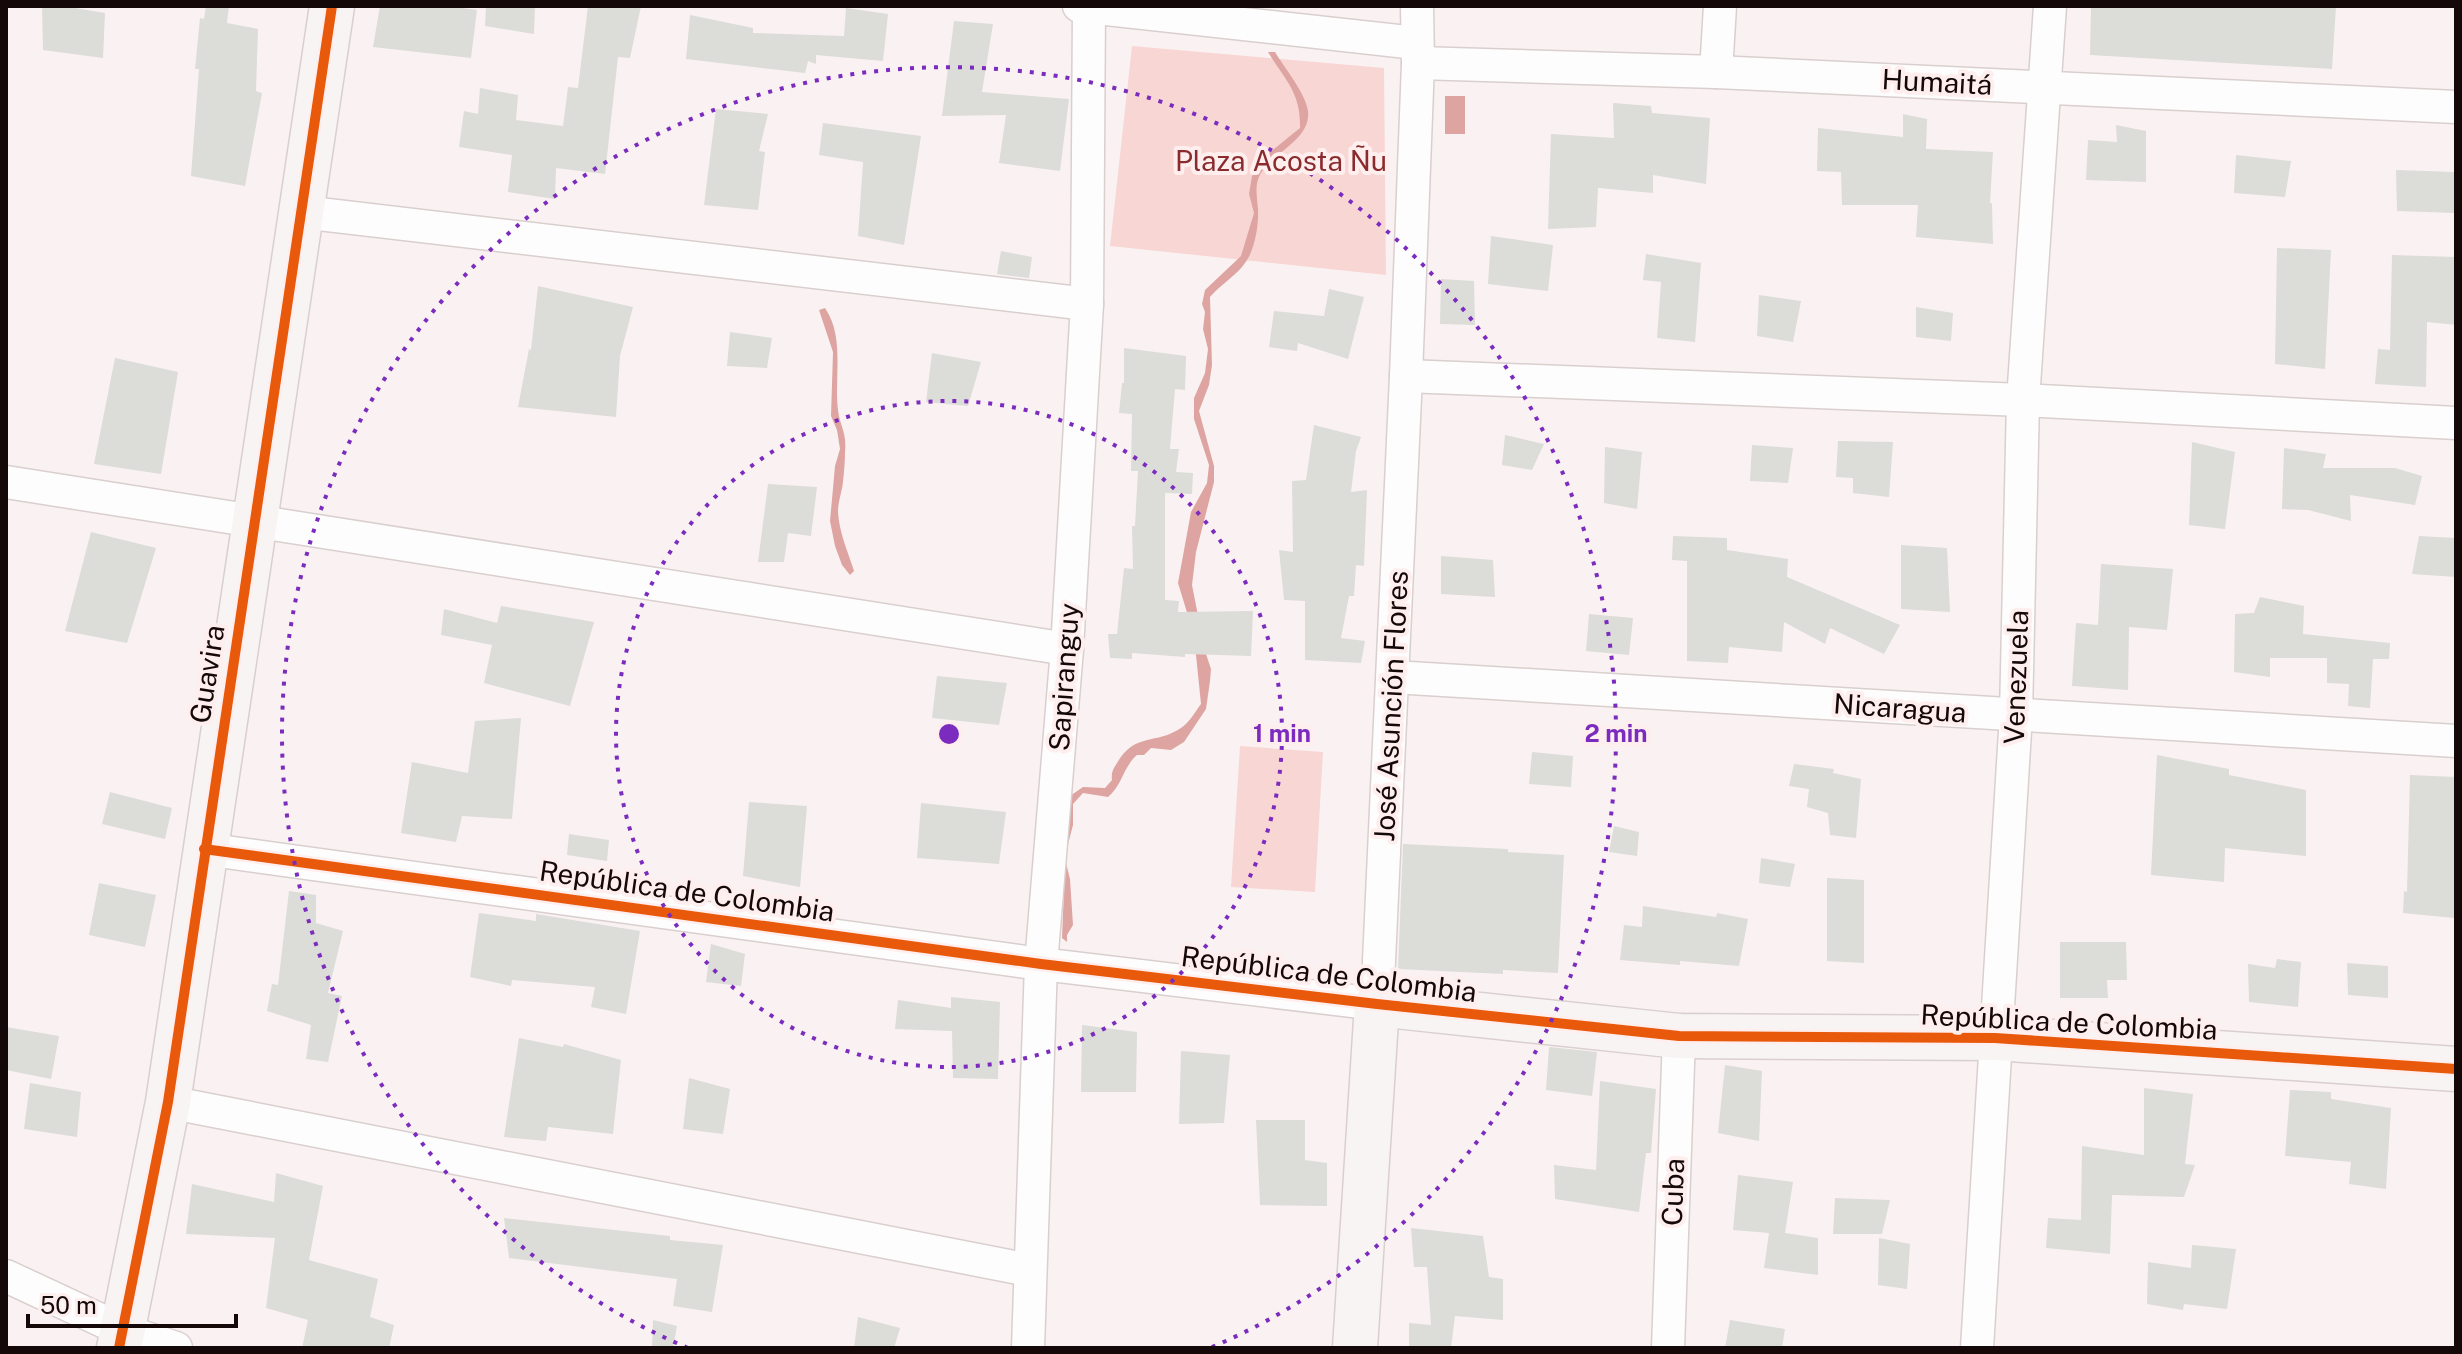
<svg xmlns="http://www.w3.org/2000/svg" width="2462" height="1354" viewBox="0 0 2462 1354" font-family="'Public Sans',sans-serif">
	<style>
		.green { fill: #f8d6d4 }
		.water { fill: #dea4a1 }
		.building { fill: #dcdcd8 }
		.lines { fill: none; stroke-linecap: round; stroke-linejoin: round }
		.street-casing { stroke: #d9cfce; stroke-width: 35 }
		.secondary-casing { stroke: #d9cfce; stroke-width: 47 }
		.street { stroke: #fefdfd; stroke-width: 32 }
		.secondary { stroke: #f8f4f4; stroke-width: 44 }
		.cycleway-casing { stroke: #feefee; stroke-width: 15 }
		.cycleway { stroke: #e8590c; stroke-width: 10 }
		.ring { fill: none; stroke: #7b2cbf; stroke-width: 4; stroke-dasharray: 4 8 }
		.labels { text-anchor: middle; stroke-width: 8; stroke-linejoin: round; paint-order: stroke }
		.street-label { font-size: 28px; fill: #140808; stroke: #feefee }
		.park-label { font-size: 28px; fill: #8a2b2d; stroke: #feefee }
		.centre { fill: #7b2cbf; stroke: #feefee; stroke-width: 4 }
		.ring-label { font-size: 24px; text-anchor: middle; font-weight: bold; fill: #7b2cbf; stroke: #feefee; stroke-width: 8; stroke-linejoin: round; paint-order: stroke }
	</style>
	<rect width="100%" height="100%" fill="#faf2f2"/>
	<g class="green">
		<path d="M1132,46L1384,68L1386,275L1110,246Z"/>
		<path d="M1240,746L1323,752L1315,892L1231,887Z"/>
	</g>
	<g class="water">
		<path d="M1268,52H1275C1284,67 1306,94 1308,111C1311,140 1273,152 1261,173C1254,184 1257,196 1258,209C1259,224 1255,250 1245,263C1237,275 1220,285 1210,297L1212,365L1209,385L1199,411L1214,466V482L1196,552L1192,585L1205,651L1211,669L1210,681L1206,709L1184,742L1171,750L1151,748L1144,755H1137C1123,767 1122,786 1108,797L1083,793L1073,804V825L1067,848L1066,863L1070,879L1073,925L1067,935V942L1062,938L1064,889L1061,869L1070,796L1083,787L1105,788L1112,780C1111,773 1113,769 1117,763C1135,732 1156,745 1181,728C1189,723 1195,712 1201,704L1196,655L1192,642L1193,632L1178,583L1191,512L1207,483L1209,465L1194,419V398L1205,373L1208,349L1203,329L1205,312L1202,304L1205,290L1241,256L1254,213L1249,194L1252,176L1264,157L1300,128C1301,93 1286,81 1268,52Z"/>
		<rect x="1445" y="96" width="20" height="38"/>
		<path d="M825,308C845,337 834,377 838,410C840,427 847,432 845,452C845,462 844,472 843,482C842,492 838,501 838,512C839,532 848,552 854,571L850,575L842,565L835,546L830,521L835,466L840,449L837,430L831,416L833,352L819,310Z"/>
	</g>
	<g class="building">
		<path d="M42,6H63L105,13L103,58L43,50Z"/>
		<path d="M206,6H229L227,23L258,29L256,91L262,93L245,186L191,176L199,69H195L200,18L204,19Z"/>
		<path d="M380,6H448L477,10L471,58L373,47Z"/>
		<path d="M486,6H535L534,34L485,26Z"/>
		<path d="M588,6H641L630,58L618,57L605,174L556,168L555,199L508,192L512,155L459,147L464,111L478,114L480,88L518,95L516,120L563,126L568,87L578,88Z"/>
		<path d="M2091,6H2336L2332,69L2090,55Z"/>
		<path d="M846,8L888,14L883,61L816,55V64L808,61L805,73L686,59L690,15L753,28V33L844,36Z"/>
		<path d="M954,21L993,24L982,92L1069,99L1060,171L999,163L1006,115L942,116Z"/>
		<path d="M1613,103L1651,106L1652,113L1710,118L1706,184L1653,175V193L1598,188L1596,227L1548,229L1551,134L1614,138Z"/>
		<path d="M716,109L768,114L759,151L765,152L758,210L704,205Z"/>
		<path d="M1903,114L1927,119L1926,149L1993,152L1990,203H1992L1993,244L1916,237L1918,205H1842L1841,172L1817,171L1818,128L1903,137Z"/>
		<path d="M823,123L921,136L904,245L858,236L863,162L819,155Z"/>
		<path d="M2116,125L2146,131V182L2086,180L2088,140L2117,142Z"/>
		<path d="M2236,155L2291,161L2285,197L2234,193Z"/>
		<path d="M2396,170L2454,172V213L2397,211Z"/>
		<path d="M1491,236L1553,245L1548,291L1488,284Z"/>
		<path d="M2277,248L2331,250L2325,369L2275,364Z"/>
		<path d="M1001,251L1032,257L1029,278L997,274Z"/>
		<path d="M1646,254L1701,263L1695,342L1657,338L1661,282L1643,280Z"/>
		<path d="M2392,255L2456,257V325L2427,322L2426,387L2375,384L2378,349L2390,350Z"/>
		<path d="M1441,279L1474,281L1475,325L1440,324Z"/>
		<path d="M538,286L633,307L620,356L616,417L518,407L529,349L531,350Z"/>
		<path d="M1329,289L1364,297L1348,359L1298,343L1297,351L1269,347L1274,311L1324,316Z"/>
		<path d="M1759,295L1801,301L1793,342L1757,336Z"/>
		<path d="M1916,307L1953,313L1951,341L1916,337Z"/>
		<path d="M730,332L772,338L767,368L727,366Z"/>
		<path d="M1124,348L1186,356L1185,390L1175,389L1170,449H1179L1176,472L1193,473L1192,494L1165,493V600L1179,601L1178,612L1253,611L1251,656L1185,654V657L1132,653V659L1110,658L1108,634H1117L1124,568L1133,569L1132,526H1135L1138,471H1131L1132,414L1119,413L1122,383H1124Z"/>
		<path d="M932,353L981,362L968,406L926,402Z"/>
		<path d="M115,358L178,372L161,474L94,464Z"/>
		<path d="M1314,425L1361,437L1356,451L1351,492L1367,490L1364,566L1356,565L1354,596H1349L1341,638L1365,641L1361,663L1305,660V601L1284,600L1279,550L1293,552L1292,481L1306,480Z"/>
		<path d="M1505,435L1544,444L1532,470L1502,465Z"/>
		<path d="M1838,441L1893,442L1889,497L1853,493V478L1836,477Z"/>
		<path d="M2192,442L2235,452L2225,529L2189,525Z"/>
		<path d="M1752,445L1793,448L1788,483L1750,481Z"/>
		<path d="M1605,447L1642,452L1637,509L1604,503Z"/>
		<path d="M2284,448L2326,454L2323,468H2395L2422,476L2415,505L2350,495L2351,521L2308,510L2282,509Z"/>
		<path d="M768,484L817,487L811,536L788,533L784,562H758Z"/>
		<path d="M91,532L156,548L127,643L65,631Z"/>
		<path d="M1673,536L1727,538V550L1788,559L1787,577L1900,625L1884,654L1830,628L1825,644L1784,622L1782,652L1729,647L1728,663L1687,661V561L1672,560Z"/>
		<path d="M2419,536L2456,538V577L2412,574Z"/>
		<path d="M1901,545L1947,548L1950,612L1901,609Z"/>
		<path d="M1441,556L1493,560L1495,597L1441,594Z"/>
		<path d="M2101,564L2173,569L2167,630L2129,627L2128,690L2072,686L2076,623L2098,625Z"/>
		<path d="M2260,597L2304,606L2303,634L2390,643L2389,659H2373L2370,708L2348,706L2349,684L2327,683V658H2270V677L2234,672L2235,614L2254,613Z"/>
		<path d="M501,606L594,622L570,706L484,683L492,645L441,635L444,609L497,623Z"/>
		<path d="M1589,614L1633,618L1629,655L1586,651Z"/>
		<path d="M937,676L1007,683L999,725L932,718Z"/>
		<path d="M521,718L512,819L462,816L456,842L401,833L412,762L468,773L475,721Z"/>
		<path d="M1532,752L1573,756L1571,787L1529,784Z"/>
		<path d="M2157,755L2229,769V775L2306,790V856L2225,848L2224,882L2151,875Z"/>
		<path d="M1794,764L1834,769L1833,773L1861,779L1856,838L1830,835L1828,813L1807,807L1809,789L1789,786Z"/>
		<path d="M2410,775L2456,777L2454,918L2403,913L2404,891L2407,892Z"/>
		<path d="M110,792L172,808L165,839L102,824Z"/>
		<path d="M749,802L807,806L800,887L743,876Z"/>
		<path d="M921,803L1006,812L999,864L917,858Z"/>
		<path d="M1614,826L1639,832L1637,856L1609,852Z"/>
		<path d="M569,834L609,840L607,861L567,855Z"/>
		<path d="M1403,844L1508,849V852L1564,855L1558,973L1503,970V974L1398,969Z"/>
		<path d="M1761,858L1795,864L1790,887L1759,883Z"/>
		<path d="M1827,878L1864,880V963L1827,961Z"/>
		<path d="M99,883L156,895L145,947L89,935Z"/>
		<path d="M289,891L316,895V923L343,931L328,993L342,996L328,1062L306,1059L311,1025L267,1011L272,984L278,985Z"/>
		<path d="M1643,906L1716,917L1717,913L1748,919L1739,966L1680,961V965L1620,960L1624,925L1642,927Z"/>
		<path d="M479,913L536,921V914L640,931L626,1014L591,1007L595,987L512,980L511,986L470,977Z"/>
		<path d="M2060,942H2126L2127,980H2107L2108,998H2060Z"/>
		<path d="M711,944L745,954L741,986L706,982Z"/>
		<path d="M2277,959L2301,962L2298,1007L2249,1002L2248,964L2275,968Z"/>
		<path d="M2347,963L2388,966V998L2348,995Z"/>
		<path d="M951,997L1000,1002L998,1079L953,1078L952,1031L895,1029L898,1000L951,1008Z"/>
		<path d="M1082,1025L1137,1032L1136,1092H1081Z"/>
		<path d="M6,1027L59,1036L51,1079L6,1070Z"/>
		<path d="M519,1038L563,1047L564,1044L621,1060L613,1134L548,1127L546,1141L504,1137Z"/>
		<path d="M1549,1047L1597,1052L1592,1096L1546,1090Z"/>
		<path d="M1181,1051L1230,1055L1224,1123L1179,1124Z"/>
		<path d="M1725,1065L1762,1071L1759,1141L1718,1133Z"/>
		<path d="M689,1078L730,1089L723,1134L683,1129Z"/>
		<path d="M1600,1081L1656,1089L1651,1153H1646L1639,1212L1555,1199L1554,1165L1596,1170Z"/>
		<path d="M30,1083L81,1092L77,1137L24,1129Z"/>
		<path d="M2144,1088L2193,1094L2185,1164L2195,1165L2184,1197L2112,1195L2110,1254L2046,1248L2048,1218L2081,1220L2082,1146L2144,1155Z"/>
		<path d="M2290,1090L2331,1092V1099L2391,1108L2386,1189L2349,1184L2351,1162L2285,1156Z"/>
		<path d="M1256,1120H1305V1160L1327,1163V1206L1260,1205Z"/>
		<path d="M276,1173L323,1186L309,1260L378,1279L370,1317L394,1325L389,1348H302L308,1320L266,1308L275,1238L186,1234L192,1184L274,1202Z"/>
		<path d="M1738,1175L1793,1182L1785,1233L1818,1238V1275L1764,1268L1769,1233L1733,1230Z"/>
		<path d="M1835,1198L1890,1200L1882,1234H1833Z"/>
		<path d="M504,1218L670,1236V1240L723,1245L712,1312L673,1306L677,1279L509,1258Z"/>
		<path d="M1411,1228L1483,1236L1489,1277L1503,1279V1320L1455,1316L1451,1348H1409V1323L1431,1325L1427,1267H1414Z"/>
		<path d="M1879,1238L1910,1244L1907,1289L1878,1285Z"/>
		<path d="M2192,1245L2236,1249L2227,1309L2184,1304L2183,1310L2147,1304L2148,1262L2191,1268Z"/>
		<path d="M858,1317L900,1328L894,1348H854Z"/>
		<path d="M653,1320L677,1326L673,1348H652Z"/>
		<path d="M1730,1320L1785,1329L1782,1348H1725Z"/>
	</g>
	<g class="lines">
		<defs>
			<g id="street">
				<path d="M1079,6L1416,43"/>
				<path d="M1418,63L1716,72L2456,107"/>
				<path d="M1716,72L1720,6"/>
				<path d="M302,212L1087,304"/>
				<path d="M1406,376L2023,400L2456,423"/>
				<path d="M6,482L1067,649"/>
				<path d="M1393,677L2456,741"/>
				<path d="M204,849L1041,964L1377,1004L1406,376L1418,63L1417,6"/>
				<path d="M168,1102L1029,1270"/>
				<path d="M6,1276L122,1330L176,1348"/>
				<path d="M1028,1348L1041,964L1067,649L1087,304L1089,6"/>
				<path d="M1668,1348L1679,1036"/>
				<path d="M1977,1348L2016,715L2023,400L2050,6"/>
			</g>
			<g id="secondary">
				<path d="M119,1348L168,1102L332,6"/>
				<path d="M1355,1348L1377,1004L1679,1036L1995,1038L2456,1069"/>
			</g>
		</defs>
		<use href="#street" class="street-casing"/>
		<use href="#secondary" class="secondary-casing"/>
		<use href="#street" class="street"/>
		<use href="#secondary" class="secondary"/>
		<defs>
			<g id="cycleway">
				<path d="M204,849L1041,964L1377,1004L1679,1036L1995,1038L2456,1069"/>
				<path d="M119,1348L168,1102L332,6"/>
			</g>
		</defs>
		<use href="#cycleway" class="cycleway-casing"/>
		<use href="#cycleway" class="cycleway"/>
	</g>
	<g class="ring">
		<circle cx="949" cy="734" r="333"/>
		<path d="M688 1348A667 667 0 1 1 1210 1348"/>
	</g>
	<g class="labels">
		<g class="street-label">
			<text transform="translate(1937 82) rotate(3)" y="10">Humaitá</text>
			<text transform="translate(207 674) rotate(-81)" y="10">Guavira</text>
			<text transform="translate(1064 677) rotate(-86)" y="10">Sapiranguy</text>
			<text transform="translate(2016 677) rotate(-88)" y="10">Venezuela</text>
			<text transform="translate(1391 706) rotate(-87)" y="10">José Asunción Flores</text>
			<text transform="translate(1900 708) rotate(4)" y="10">Nicaragua</text>
			<text transform="translate(687 891) rotate(8)" y="10">República de Colombia</text>
			<text transform="translate(1329 974) rotate(7)" y="10">República de Colombia</text>
			<text transform="translate(2069 1022) rotate(3)" y="10">República de Colombia</text>
			<text transform="translate(1673 1192) rotate(-88)" y="10">Cuba</text>
		</g>
		<g class="park-label">
			<text x="1281" y="171">Plaza Acosta Ñu</text>
		</g>
	</g>
	<circle cx="949" cy="734" r="12" class="centre"/>
	<g class="ring-label">
		<text x="1282" y="742">1 min</text>
		<text x="1616" y="742">2 min</text>
	</g>
	<rect width="2462" height="1354" fill="none" stroke="#140808" stroke-width="16"/>
	<path d="M28 1314v12h208v-12" fill="none" stroke="#140808" stroke-width="4"/>
	<text x="40" y="1314" font-size="24" fill="#140808" stroke="#feefee" stroke-width="6" paint-order="stroke">50 m</text>
</svg>
